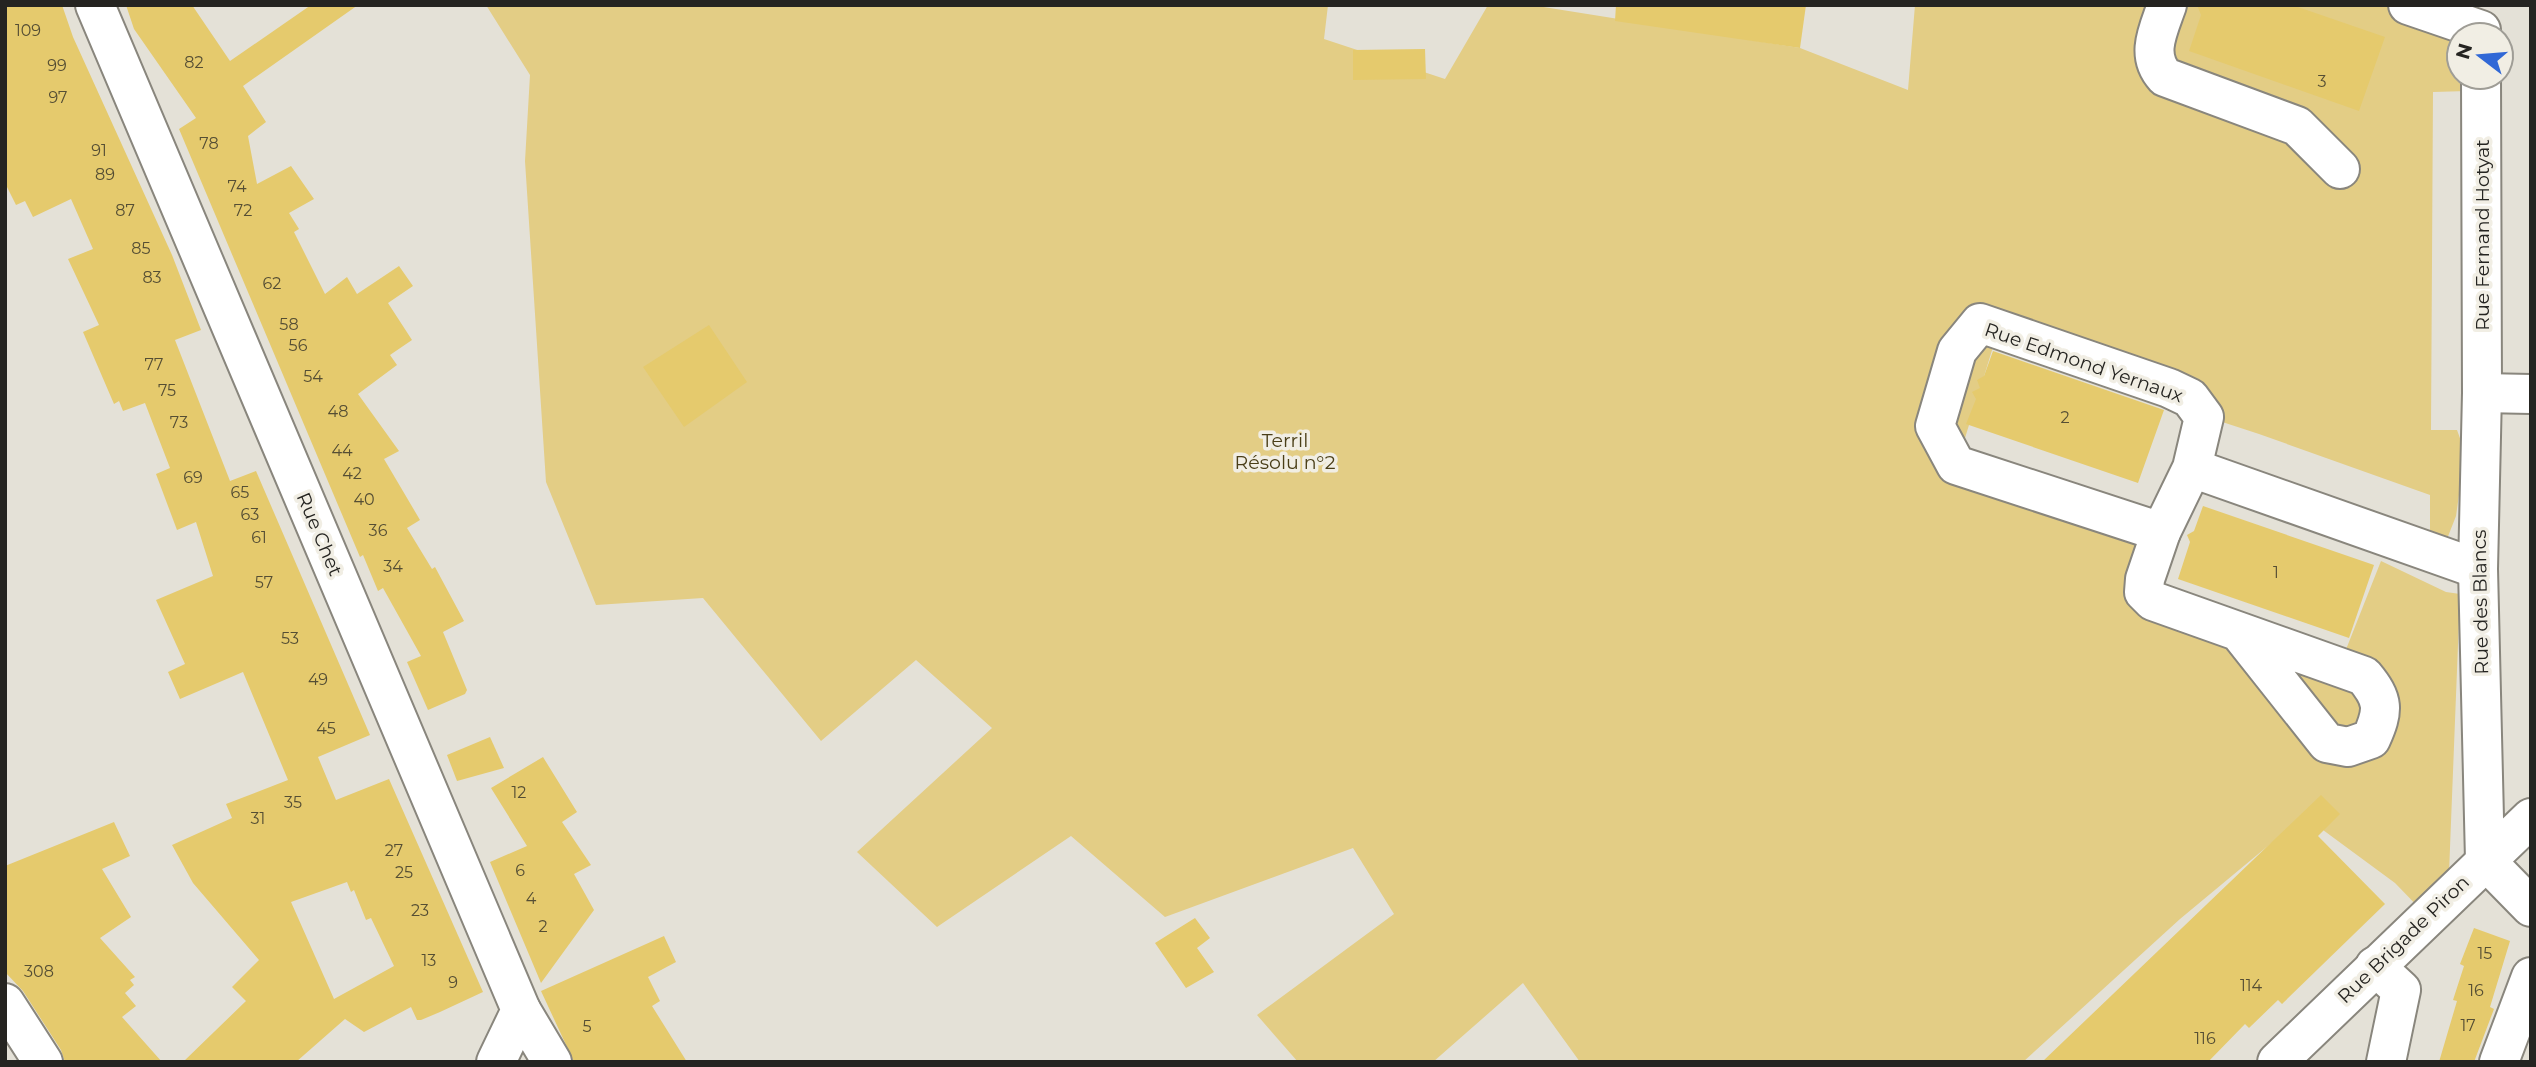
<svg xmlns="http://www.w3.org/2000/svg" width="2536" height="1067" viewBox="0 0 2536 1067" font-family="Montserrat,sans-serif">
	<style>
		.green { fill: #e3cd85 }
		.building { fill: #e5ca6d; fill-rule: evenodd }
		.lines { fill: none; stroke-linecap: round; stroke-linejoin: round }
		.minor-casing { stroke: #89867d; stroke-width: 42 }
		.minor { stroke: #fff; stroke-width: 38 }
		.labels { text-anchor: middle; stroke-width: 7; stroke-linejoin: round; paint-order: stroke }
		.number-label { font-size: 16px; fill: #554e34 }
		.street-label { font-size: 19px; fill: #252421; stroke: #f1eee4 }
		.park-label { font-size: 19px; fill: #4a3e17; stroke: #f1eee4 }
	</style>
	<rect width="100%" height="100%" fill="#e4e1d7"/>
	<path class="green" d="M486,5H1328L1324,39L1445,79L1488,5H1531L1800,48L1908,90L1915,5H2476L2459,35V77H2468V91L2433,92L2431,430H2457L2465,452L2456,516L2447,539L2430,532V495L2259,434L1993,347L1957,464L2136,537L2131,574L2345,652L2381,561L2446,592L2460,594L2449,873L2427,916L2395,883L2304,816L2180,919L2023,1062H1580L1523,983L1433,1062H1298L1257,1015L1394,914L1353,848L1165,917L1071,836L937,927L857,852L992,728L916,660L821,741L703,598L596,605L546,482L525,161L530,75Z"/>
	<g class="building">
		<path d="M5,5H62L73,37L172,255L201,330L175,340L230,481L256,471L370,735L318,757L336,800L389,779L483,992L440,1012L421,1020H417L411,1007L364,1032L345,1019L296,1062H183L246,1001L232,987L259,960L193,883L172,845L232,818L226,804L288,780L243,672L180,699L168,672L185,664L156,600L213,576L196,522L177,530L156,474L170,468L145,403L123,411L119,401L114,404L83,332L99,325L68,259L93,249L71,199L33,217L25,201L16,205L5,183ZM347,882L351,892L354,890L366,920L371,918L394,966L334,999L291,902Z"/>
		<path d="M126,5H192L230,61L311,5H358L243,86L266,122L248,136L257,184L291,166L314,199L289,213L299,229L294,232L325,294L347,277L357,294L399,266L413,286L388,303L412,340L390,355L397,365L358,394L399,451L384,459L420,520L407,528L432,569L435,567L464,621L443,632L467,690L465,694L428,710L407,662L421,656L383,588L378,591L363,555L360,557L179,129L196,118L134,29Z"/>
		<path d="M1616,5H1806L1800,48L1615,21Z"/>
		<path d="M2197,5H2292L2385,37L2359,111L2189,51L2201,15Z"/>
		<path d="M1425,49L1426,79L1353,80V50Z"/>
		<path d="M709,325L747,382L684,427L643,367Z"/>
		<path d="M1993,351L2164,410L2138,483L1966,424L1976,399L1972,392L1980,388L1977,380L1984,376Z"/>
		<path d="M2203,506L2374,565L2349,638L2178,579L2190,542L2187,535L2194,531Z"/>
		<path d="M490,737L504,768L457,781L447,755Z"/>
		<path d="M543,757L577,812L562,822L591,865L574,874L594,910L541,983L490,862L527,846L491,788Z"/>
		<path d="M2321,795L2340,814L2318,836L2385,904L2282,1004L2278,1000L2249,1028L2245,1024L2208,1062H2042Z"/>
		<path d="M114,822L130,856L102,869L131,917L100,938L135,977L130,980L134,985L125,993L136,1006L122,1017L162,1062H65L61,1050L23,991L5,972V866Z"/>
		<path d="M1195,918L1210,938L1197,948L1214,972L1186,988L1155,943Z"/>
		<path d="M2474,928L2510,941L2490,1007L2494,1009L2474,1062H2439L2457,1001L2453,1000L2464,966L2460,964Z"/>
		<path d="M664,936L676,962L648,977L660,1001L652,1006L687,1062H574L541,991Z"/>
	</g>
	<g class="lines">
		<defs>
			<g id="minor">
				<path d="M95,5L521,1010L496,1062"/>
				<path d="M2167,5C2158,31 2145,55 2165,77L2297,126L2340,169"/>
				<path d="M2408,5L2481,30"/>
				<path d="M2481,77L2482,393L2478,569L2485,860"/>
				<path d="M2482,393L2531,394"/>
				<path d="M2192,468L2161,532L1956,465L1935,426L1957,351L1980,323L2169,388L2190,398L2204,417L2192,468L2478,569"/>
				<path d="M2161,532L2145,579L2144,592L2153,601L2364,676C2384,700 2384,710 2371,739L2348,747L2327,743L2239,632"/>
				<path d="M2485,860L2531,907"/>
				<path d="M2375,966L2401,990L2386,1062"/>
				<path d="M5,1003L43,1062"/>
				<path d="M521,1010L552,1062"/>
				<path d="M2277,1062L2531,818"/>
				<path d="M2499,1062L2531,977"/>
			</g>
		</defs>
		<use href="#minor" class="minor-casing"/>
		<use href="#minor" class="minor"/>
	</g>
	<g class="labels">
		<g class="number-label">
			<text x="28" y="36">109</text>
			<text x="194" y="68">82</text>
			<text x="57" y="71">99</text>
			<text x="2322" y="87">3</text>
			<text x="58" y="103">97</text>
			<text x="209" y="149">78</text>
			<text x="99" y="156">91</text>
			<text x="105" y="180">89</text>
			<text x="237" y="192">74</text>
			<text x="125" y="216">87</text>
			<text x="243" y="216">72</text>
			<text x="141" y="254">85</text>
			<text x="152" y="283">83</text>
			<text x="272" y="289">62</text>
			<text x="289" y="330">58</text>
			<text x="298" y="351">56</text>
			<text x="154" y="370">77</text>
			<text x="313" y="382">54</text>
			<text x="167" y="396">75</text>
			<text x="338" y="417">48</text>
			<text x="2065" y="423">2</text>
			<text x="179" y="428">73</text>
			<text x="342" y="456">44</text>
			<text x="352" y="479">42</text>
			<text x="193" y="483">69</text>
			<text x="240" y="498">65</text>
			<text x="364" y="505">40</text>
			<text x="250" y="520">63</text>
			<text x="378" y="536">36</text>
			<text x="259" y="543">61</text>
			<text x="393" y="572">34</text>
			<text x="2276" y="578">1</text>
			<text x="264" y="588">57</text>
			<text x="290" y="644">53</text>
			<text x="318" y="685">49</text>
			<text x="326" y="734">45</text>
			<text x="519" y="798">12</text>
			<text x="293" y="808">35</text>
			<text x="258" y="824">31</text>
			<text x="394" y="856">27</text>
			<text x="520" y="876">6</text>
			<text x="404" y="878">25</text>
			<text x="531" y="904">4</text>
			<text x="420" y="916">23</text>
			<text x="543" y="932">2</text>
			<text x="2485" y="959">15</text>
			<text x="429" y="966">13</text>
			<text x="39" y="977">308</text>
			<text x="453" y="988">9</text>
			<text x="2251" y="991">114</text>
			<text x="2476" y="996">16</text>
			<text x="2468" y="1031">17</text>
			<text x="587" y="1032">5</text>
			<text x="2205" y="1044">116</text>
		</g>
		<g class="street-label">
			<text transform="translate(2482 235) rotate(-90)" y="7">Rue Fernand Hotyat</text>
			<text transform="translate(2084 362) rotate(19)" y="7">Rue Edmond Yernaux</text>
			<text transform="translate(320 534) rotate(67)" y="7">Rue Chet</text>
			<text transform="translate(2480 602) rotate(-91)" y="7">Rue des Blancs</text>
			<text transform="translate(2403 939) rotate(-44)" y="7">Rue Brigade Piron</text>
		</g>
		<g class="park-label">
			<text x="1285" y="447">Terril<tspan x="1285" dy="22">Résolu n°2</tspan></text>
		</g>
	</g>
	<rect width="2536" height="1067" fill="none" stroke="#252421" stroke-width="14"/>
	<g transform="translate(2480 56) rotate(286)"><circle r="33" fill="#f1eee4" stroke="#9f9d96" stroke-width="2"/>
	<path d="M0-5L12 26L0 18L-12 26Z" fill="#3168d6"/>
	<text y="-10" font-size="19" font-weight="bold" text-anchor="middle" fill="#252421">N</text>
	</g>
</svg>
